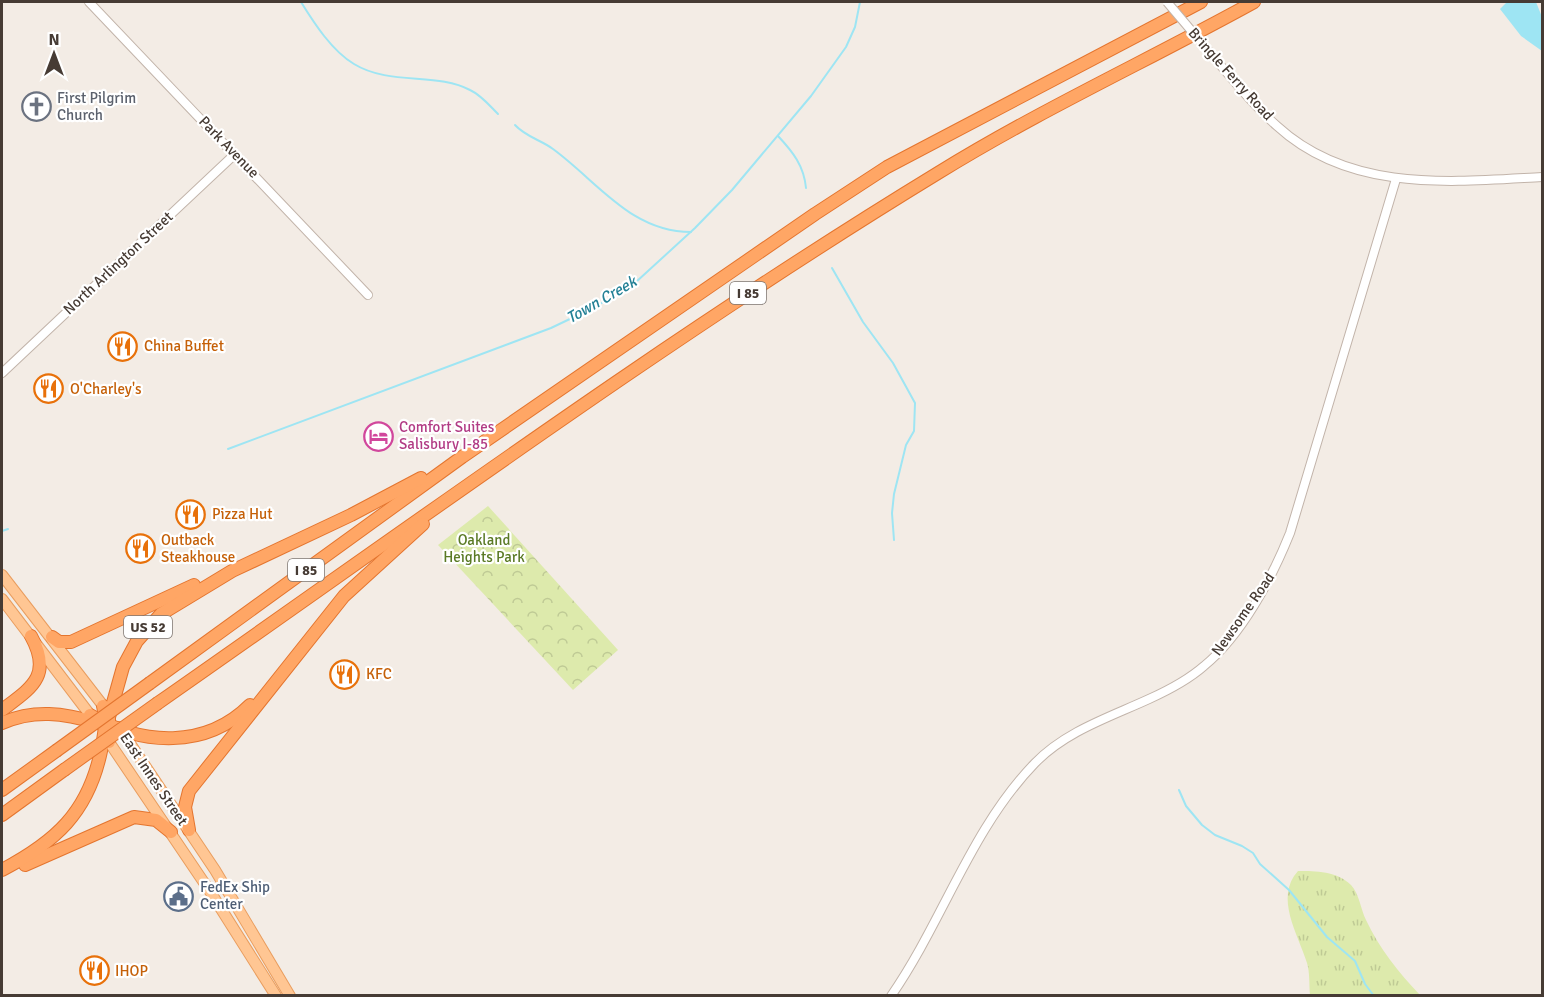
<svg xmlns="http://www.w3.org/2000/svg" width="1544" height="997" viewBox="0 0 1544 997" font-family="Signika,sans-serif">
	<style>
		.grass { fill: url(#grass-tufts) }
		.forest { fill: url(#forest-crowns) }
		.water { fill: #9ee5f3 }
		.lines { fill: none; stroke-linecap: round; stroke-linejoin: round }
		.stream { stroke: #9ee5f3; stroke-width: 2 }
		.minor-casing { stroke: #c2b4aa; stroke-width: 10 }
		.major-casing { stroke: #e99d5e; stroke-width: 12 }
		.highway-casing { stroke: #e4752f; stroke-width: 14 }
		.minor { stroke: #fff; stroke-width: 8 }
		.major { stroke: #ffc693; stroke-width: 10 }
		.highway { stroke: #ffa665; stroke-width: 12 }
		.minor-bridge-casing { stroke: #c2b4aa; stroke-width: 10; stroke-linecap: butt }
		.highway-bridge-casing { stroke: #e4752f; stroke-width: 14; stroke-linecap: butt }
		.minor-bridge { stroke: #fff; stroke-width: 8 }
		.highway-bridge { stroke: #ffa665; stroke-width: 12 }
		.labels { text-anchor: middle; stroke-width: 4.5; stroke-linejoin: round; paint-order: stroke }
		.shield { fill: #fff; stroke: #7e7671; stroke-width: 1.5 }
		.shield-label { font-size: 14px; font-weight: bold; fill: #463b34 }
		.street-label { font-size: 15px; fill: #463b34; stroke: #fff }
		.worship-label { font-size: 15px; fill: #5b616d; stroke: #fff; text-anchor: start }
		.food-label { font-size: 15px; fill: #c56008; stroke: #fff; text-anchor: start }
		.hotel-label { font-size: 15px; fill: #b23c85; stroke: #fff; text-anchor: start }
		.park-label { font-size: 15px; fill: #5a7a25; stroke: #fff }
		.service-label { font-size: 15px; fill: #4e5e75; stroke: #fff; text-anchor: start }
		.water-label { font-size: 16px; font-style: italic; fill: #248196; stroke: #fff }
	</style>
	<defs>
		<pattern id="grass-tufts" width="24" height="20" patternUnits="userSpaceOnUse" patternTransform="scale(1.5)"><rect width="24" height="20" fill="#ddeaac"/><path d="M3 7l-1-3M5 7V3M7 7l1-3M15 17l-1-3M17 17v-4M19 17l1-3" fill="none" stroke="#bfca95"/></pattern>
		<pattern id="forest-crowns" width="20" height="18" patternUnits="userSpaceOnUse" patternTransform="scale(1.5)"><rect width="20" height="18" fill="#ddeaac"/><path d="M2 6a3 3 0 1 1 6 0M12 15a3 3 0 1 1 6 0" fill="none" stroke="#bfca95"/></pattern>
	</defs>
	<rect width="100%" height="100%" fill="#f3ece5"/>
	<path class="grass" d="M1298,871C1316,871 1337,871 1351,885C1359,893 1361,910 1366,920C1379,948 1399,973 1420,995H1310C1309,985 1310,973 1307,963C1298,934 1274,897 1298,871Z"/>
	<path class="forest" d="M488,506L618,650L573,690L438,545Z"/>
	<path class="water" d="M1507,2H1536L1542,17V51L1521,36L1500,9Z"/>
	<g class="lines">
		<g class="stream">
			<path d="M301,2C314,23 332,51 354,64C390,86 437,72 470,90C481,95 489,105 498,114"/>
			<path d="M515,125C526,137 541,140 553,149C598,182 631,232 691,232"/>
			<path d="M778,136C793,152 804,166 806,188"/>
			<path d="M832,268L863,322L893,363L915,403L914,431L906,445L894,494L892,513L894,540"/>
			<path d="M228,449L551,328L595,307L636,282L695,228L732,190L811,96L846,47L855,27L860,2"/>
			<path d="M2,531L8,529"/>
			<path d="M1179,790L1186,806L1202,825L1215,835L1242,846L1253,853L1260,864L1289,890L1327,937L1355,961L1365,984L1374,996"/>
		</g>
		<defs>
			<g id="minor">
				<path d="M89,2L368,295"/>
				<path d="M1206,48C1229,75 1251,103 1277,126C1350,193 1451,182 1542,177"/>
				<path d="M2,373L235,154"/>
				<path d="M891,996C943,921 971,829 1035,763C1066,731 1110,717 1149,699C1169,690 1188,680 1204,666C1242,635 1272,578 1290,533L1396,179"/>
			</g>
			<g id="major">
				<path d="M2,575L108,712"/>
				<path d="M2,599L94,720"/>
				<path d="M119,727L215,870L290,996"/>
				<path d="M105,736L211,893L276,996"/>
			</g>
			<g id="highway">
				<path d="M52,637L59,642H71L194,585"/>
				<path d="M150,683L462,457L815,214L887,167L1201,2"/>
				<path d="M158,703C416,523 669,337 938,173C1040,110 1149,60 1254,2"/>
				<path d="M2,710C31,688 53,676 31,636"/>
				<path d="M90,715C142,746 206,749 250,705"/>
				<path d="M2,723C34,709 64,713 97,723"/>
				<path d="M109,742V717L123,667L137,641L161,614L232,571L351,515L421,478"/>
				<path d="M2,790L56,751"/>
				<path d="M2,815L64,770"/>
				<path d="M189,830L185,807L189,791L344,596L423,524"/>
				<path d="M25,865L134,817L156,820L171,832"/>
				<path d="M2,870C55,842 88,813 101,751C104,736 107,721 103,706"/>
			</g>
		</defs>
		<use href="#minor" class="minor-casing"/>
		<use href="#major" class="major-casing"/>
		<use href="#highway" class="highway-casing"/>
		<use href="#minor" class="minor"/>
		<use href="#major" class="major"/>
		<use href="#highway" class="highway"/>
		<defs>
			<path id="minor-bridge" d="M1167,2L1206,48"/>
			<g id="highway-bridge">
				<path d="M56,751L150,683"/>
				<path d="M64,770L158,703"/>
			</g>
		</defs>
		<use href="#minor-bridge" class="minor-bridge-casing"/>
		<use href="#highway-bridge" class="highway-bridge-casing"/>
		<use href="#minor-bridge" class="minor-bridge"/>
		<use href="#highway-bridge" class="highway-bridge"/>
	</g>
	<defs>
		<symbol id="church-ring" viewBox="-11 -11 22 22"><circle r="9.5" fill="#fff" stroke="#6b7280" stroke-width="1.5"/><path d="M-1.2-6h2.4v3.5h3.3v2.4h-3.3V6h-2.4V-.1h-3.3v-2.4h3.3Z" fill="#6b7280"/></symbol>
		<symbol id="restaurant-ring" viewBox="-11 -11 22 22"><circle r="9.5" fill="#fff" stroke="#e8710a" stroke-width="1.5"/><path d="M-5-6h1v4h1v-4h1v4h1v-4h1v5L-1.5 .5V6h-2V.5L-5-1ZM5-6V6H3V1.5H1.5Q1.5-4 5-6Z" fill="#e8710a"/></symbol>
		<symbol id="hotel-ring" viewBox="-11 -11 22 22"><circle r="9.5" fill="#fff" stroke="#d1479c" stroke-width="1.5"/><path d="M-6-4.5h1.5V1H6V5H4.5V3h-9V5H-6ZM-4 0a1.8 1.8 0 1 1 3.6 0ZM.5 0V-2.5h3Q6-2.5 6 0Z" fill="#d1479c"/></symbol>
		<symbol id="civic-ring" viewBox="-11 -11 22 22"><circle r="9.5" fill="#fff" stroke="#5c6f8a" stroke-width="1.5"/><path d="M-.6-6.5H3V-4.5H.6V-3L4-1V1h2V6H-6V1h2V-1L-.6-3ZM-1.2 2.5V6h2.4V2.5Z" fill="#5c6f8a"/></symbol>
	</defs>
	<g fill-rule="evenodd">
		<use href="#church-ring" x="20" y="90" width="33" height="33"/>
		<use href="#restaurant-ring" x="106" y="330" width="33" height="33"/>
		<use href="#restaurant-ring" x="32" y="372" width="33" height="33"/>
		<use href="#hotel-ring" x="362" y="420" width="33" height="33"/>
		<use href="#restaurant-ring" x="174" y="498" width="33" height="33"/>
		<use href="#restaurant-ring" x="124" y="532" width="33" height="33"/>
		<use href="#restaurant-ring" x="328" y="658" width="33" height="33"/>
		<use href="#civic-ring" x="162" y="880" width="33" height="33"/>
		<use href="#restaurant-ring" x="78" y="954" width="33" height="33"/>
	</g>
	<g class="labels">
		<g class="shield">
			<rect x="730" y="282" width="36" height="22" rx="4.5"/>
			<rect x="288" y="559" width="36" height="22" rx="4.5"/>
			<rect x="124" y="616" width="48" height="22" rx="4.5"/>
		</g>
		<g class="shield-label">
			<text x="748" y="298">I 85</text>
			<text x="306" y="575">I 85</text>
			<text x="148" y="632">US 52</text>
		</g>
		<g class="street-label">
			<text transform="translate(1231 74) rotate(48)" y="5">Bringle Ferry Road</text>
			<text transform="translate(229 147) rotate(46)" y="5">Park Avenue</text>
			<text transform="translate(118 263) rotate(-43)" y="5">North Arlington Street</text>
			<text transform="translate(1243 614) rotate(-55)" y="5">Newsome Road</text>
			<text transform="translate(154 779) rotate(56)" y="5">East Innes Street</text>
		</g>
		<g class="worship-label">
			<text x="57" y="103">First Pilgrim<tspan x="57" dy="17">Church</tspan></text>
		</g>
		<g class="food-label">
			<text x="144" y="351">China Buffet</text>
			<text x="70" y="394">O'Charley's</text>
			<text x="212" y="519">Pizza Hut</text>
			<text x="161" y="545">Outback<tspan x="161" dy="17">Steakhouse</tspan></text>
			<text x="366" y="679">KFC</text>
			<text x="115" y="976">IHOP</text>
		</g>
		<g class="hotel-label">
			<text x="399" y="432">Comfort Suites<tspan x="399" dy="17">Salisbury I-85</tspan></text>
		</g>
		<g class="park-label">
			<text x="484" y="545">Oakland<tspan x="484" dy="17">Heights Park</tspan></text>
		</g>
		<g class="service-label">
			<text x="200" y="892">FedEx Ship<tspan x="200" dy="17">Center</tspan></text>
		</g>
		<g class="water-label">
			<text transform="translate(601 299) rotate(-30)" y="6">Town Creek</text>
		</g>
	</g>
	<rect width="1544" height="997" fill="none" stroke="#463b34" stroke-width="6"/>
	<g transform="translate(54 54)" stroke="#ffffff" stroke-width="4.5" paint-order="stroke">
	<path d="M0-4.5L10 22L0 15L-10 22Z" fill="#463b34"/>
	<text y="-9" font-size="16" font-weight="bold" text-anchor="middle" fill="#463b34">N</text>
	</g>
</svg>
